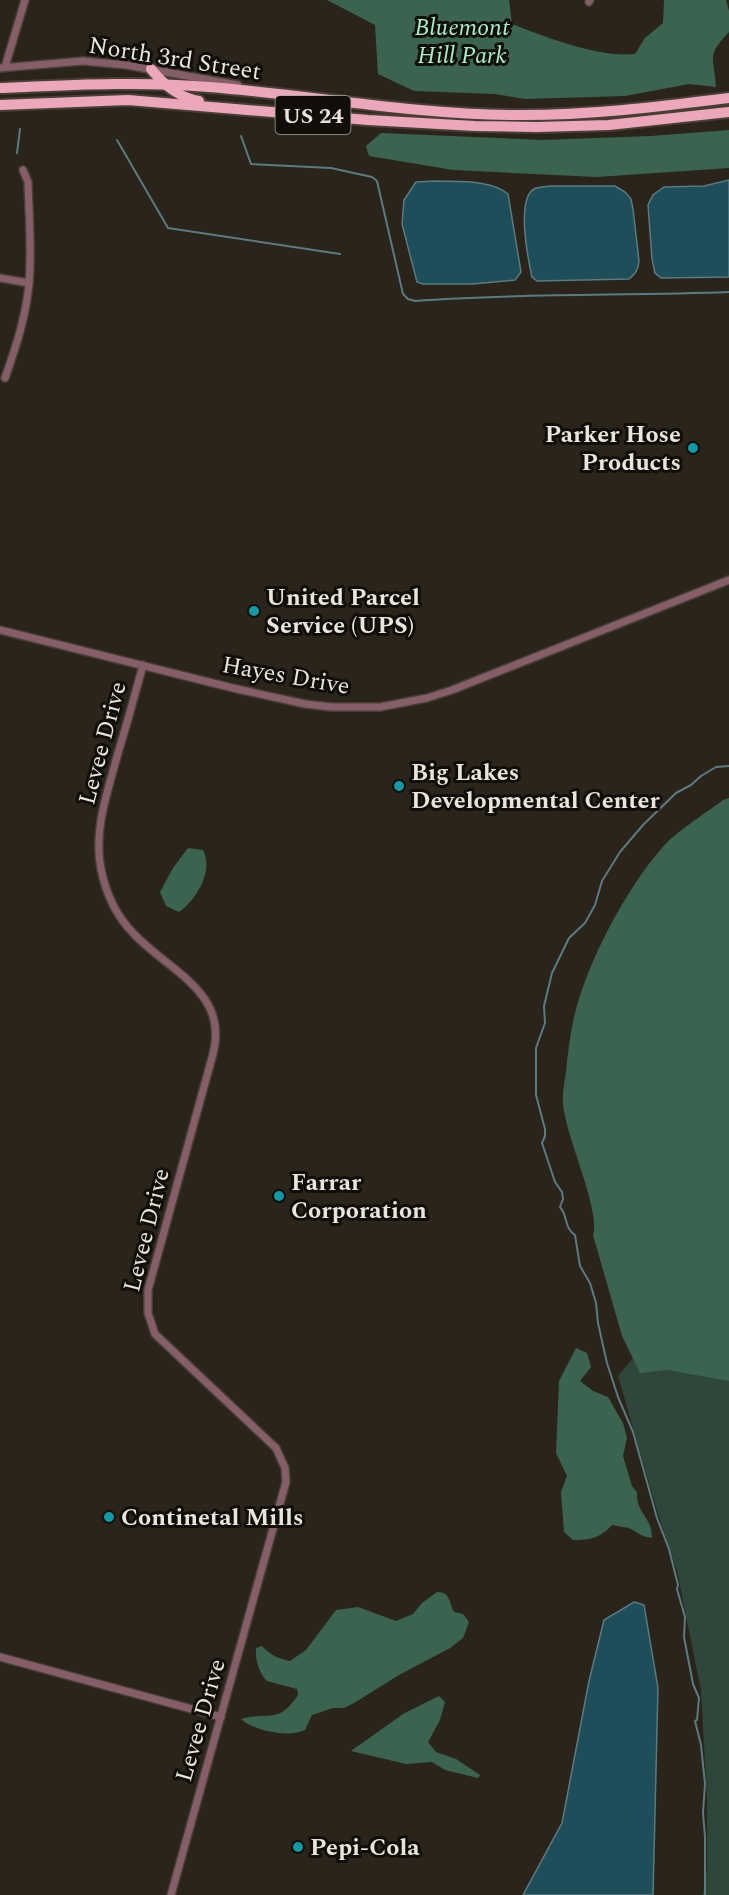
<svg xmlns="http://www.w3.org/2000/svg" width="729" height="1895" viewBox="0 0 729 1895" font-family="Spectral,serif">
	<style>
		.green { fill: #2f473b }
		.forest { fill: #3b6450 }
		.water { fill: #1d4e5a; stroke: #5a7b82; stroke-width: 1.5 }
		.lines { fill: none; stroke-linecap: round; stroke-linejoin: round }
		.stream { stroke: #5a7b82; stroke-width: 2 }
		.minor-casing { stroke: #453f36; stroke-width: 10 }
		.trunk-casing { stroke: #453f36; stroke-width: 14 }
		.minor { stroke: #855e68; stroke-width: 7 }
		.trunk { stroke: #eca8ba; stroke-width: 10 }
		.culture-dot { fill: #0f9aa8; stroke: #110e0a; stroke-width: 2 }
		.labels { text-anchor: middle; stroke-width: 6; stroke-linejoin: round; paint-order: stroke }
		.shield { fill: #110e0a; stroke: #a8a49e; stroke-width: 1.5 }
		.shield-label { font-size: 22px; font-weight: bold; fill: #e8e4de }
		.park-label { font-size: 24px; font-style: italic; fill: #a7edca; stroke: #110e0a }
		.street-label { font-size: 24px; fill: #e8e4de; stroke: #110e0a }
		.poi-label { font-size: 24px; font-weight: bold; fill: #e8e4de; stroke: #110e0a; text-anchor: start }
	</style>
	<rect width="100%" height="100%" fill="#2a241b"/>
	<path class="green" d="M635,1356L729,1364V1895H703L707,1868V1799L701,1691L677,1571L658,1514L618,1376Z"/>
	<g class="forest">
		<path d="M327,0H509L512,24C545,37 600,58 635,54L645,38L663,23L664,0H726L729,11V32C706,56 714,57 716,87L689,84L625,96L525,99L495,94L414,91L378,74L375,25Z"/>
		<path d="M729,130V168L597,177L453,170L369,156L366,146L381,133L542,140L651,136Z"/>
		<path d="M729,798V1381L667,1370L640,1373L622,1336L593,1235C601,1210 565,1136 563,1103C562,1093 565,1081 566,1071C568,1053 570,1034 574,1017C587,963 625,890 662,848C674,833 706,813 723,800Z"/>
		<path d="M188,848L203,850C214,871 196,900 179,912L166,906L160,892L173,868Z"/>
		<path d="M576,1348L587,1353L591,1367L580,1381L593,1391L608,1397L623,1423L627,1438L623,1456L632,1486L637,1492C636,1514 652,1516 652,1538L643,1536L629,1528L612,1525C600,1538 591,1540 573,1540L564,1532L561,1492L567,1476L556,1453L559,1381Z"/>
		<path d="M437,1592C451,1592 449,1603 454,1612L463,1614L469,1622L463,1638L450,1648L399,1675L354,1703L344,1708H333L312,1715L305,1730C289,1738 254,1731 241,1719C269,1711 278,1725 298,1695L297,1689L267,1681C259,1673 255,1659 256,1648L262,1646C270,1655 279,1659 290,1661L306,1650L336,1610L358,1607L396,1621L413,1614L422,1603Z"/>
		<path d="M439,1696L445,1702L440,1720L428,1742L436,1752L456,1759L480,1775L478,1778L445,1770L432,1762L406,1764L351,1751L403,1714Z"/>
	</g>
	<g class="water">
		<path d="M729,180V277L661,278L655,273L652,259L648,205L653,195L664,187L704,186Z"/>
		<path d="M436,181C458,182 490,179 508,194L521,272L515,280L473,284H423L417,282L402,224L404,200L416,182Z"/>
		<path d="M549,186H615L625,192L631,199L633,209L639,261C638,270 636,273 629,279L537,281L532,277C528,259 516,200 534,189C538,187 545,187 549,186Z"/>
		<path d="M634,1602L644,1605L658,1688L653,1895H523L562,1823L589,1681L604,1620Z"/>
	</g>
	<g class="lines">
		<g class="stream">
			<path d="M241,136L251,164L331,168L372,177L377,181L403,294L408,299L415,301C520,293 625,296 729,292"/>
			<path d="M117,140L168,228L340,254"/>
			<path d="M17,153L20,129"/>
			<path d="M705,1895V1837L703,1813L705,1784L701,1745L695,1721L697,1720L699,1698L693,1684L684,1637L685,1617L677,1589L678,1585L669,1549L657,1518L633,1432L618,1397L607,1363L598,1323L596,1303L590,1283L580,1266L575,1235C564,1228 568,1216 560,1207L563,1199L562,1192L555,1182L542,1143L545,1136V1129L536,1095V1048L545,1023L544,1006L552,973L569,938L585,923L595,905L602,881L620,852L643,825L676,793L691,785L701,776L716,767L729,766"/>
		</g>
		<defs>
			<g id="minor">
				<path d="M589,2L590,0"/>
				<path d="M5,67L25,0"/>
				<path d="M0,68L83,61L126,65L238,85"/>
				<path d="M0,278L29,283"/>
				<path d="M5,378C16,347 26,316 29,284C32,250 29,215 28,182L23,170"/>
				<path d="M0,630L237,689L305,704L331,707H380L427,698L452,690L729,580"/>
				<path d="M143,665C135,694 127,724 118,753C108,791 93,830 101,869C106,894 116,916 134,934C170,972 229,992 213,1054L148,1290V1313L155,1334L276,1448L285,1468L286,1482L171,1895"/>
				<path d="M0,1657L221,1717"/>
			</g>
			<g id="trunk">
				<path d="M151,69C164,85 178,97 199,101"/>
				<path d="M0,88C70,85 139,81 209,87C310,95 410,114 512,115C584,116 657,107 729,98"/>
				<path d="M0,105L128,100L368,120L475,126L537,127L609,125L729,112"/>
			</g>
		</defs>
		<use href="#minor" class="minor-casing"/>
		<use href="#trunk" class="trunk-casing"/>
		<use href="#minor" class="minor"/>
		<use href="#trunk" class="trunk"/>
	</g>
	<g class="culture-dot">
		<circle cx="693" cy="448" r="6"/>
		<circle cx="254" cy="611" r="6"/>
		<circle cx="399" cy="786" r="6"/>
		<circle cx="279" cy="1196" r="6"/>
		<circle cx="109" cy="1517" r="6"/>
		<circle cx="298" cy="1847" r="6"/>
	</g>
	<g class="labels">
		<rect class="shield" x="275.5" y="96" width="75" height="38" rx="4.5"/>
		<g class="shield-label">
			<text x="313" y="123">US 24</text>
		</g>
		<g class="park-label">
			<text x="462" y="35">Bluemont<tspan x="462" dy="28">Hill Park</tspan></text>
		</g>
		<g class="street-label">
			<text transform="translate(175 58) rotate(9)" y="8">North 3rd Street</text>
			<text transform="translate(286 675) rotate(10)" y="8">Hayes Drive</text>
			<text transform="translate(102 743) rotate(-75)" y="8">Levee Drive</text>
			<text transform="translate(146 1230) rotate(-76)" y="8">Levee Drive</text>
			<text transform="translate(200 1720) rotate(-74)" y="8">Levee Drive</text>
		</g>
		<g class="poi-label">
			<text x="681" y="442" text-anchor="end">Parker Hose<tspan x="681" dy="28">Products</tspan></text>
			<text x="266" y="605">United Parcel<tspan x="266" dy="28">Service (UPS)</tspan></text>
			<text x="411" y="780">Big Lakes<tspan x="411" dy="28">Developmental Center</tspan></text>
			<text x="291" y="1190">Farrar<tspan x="291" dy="28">Corporation</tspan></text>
			<text x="121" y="1525">Continetal Mills</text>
			<text x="310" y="1855">Pepi-Cola</text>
		</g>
	</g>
</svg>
